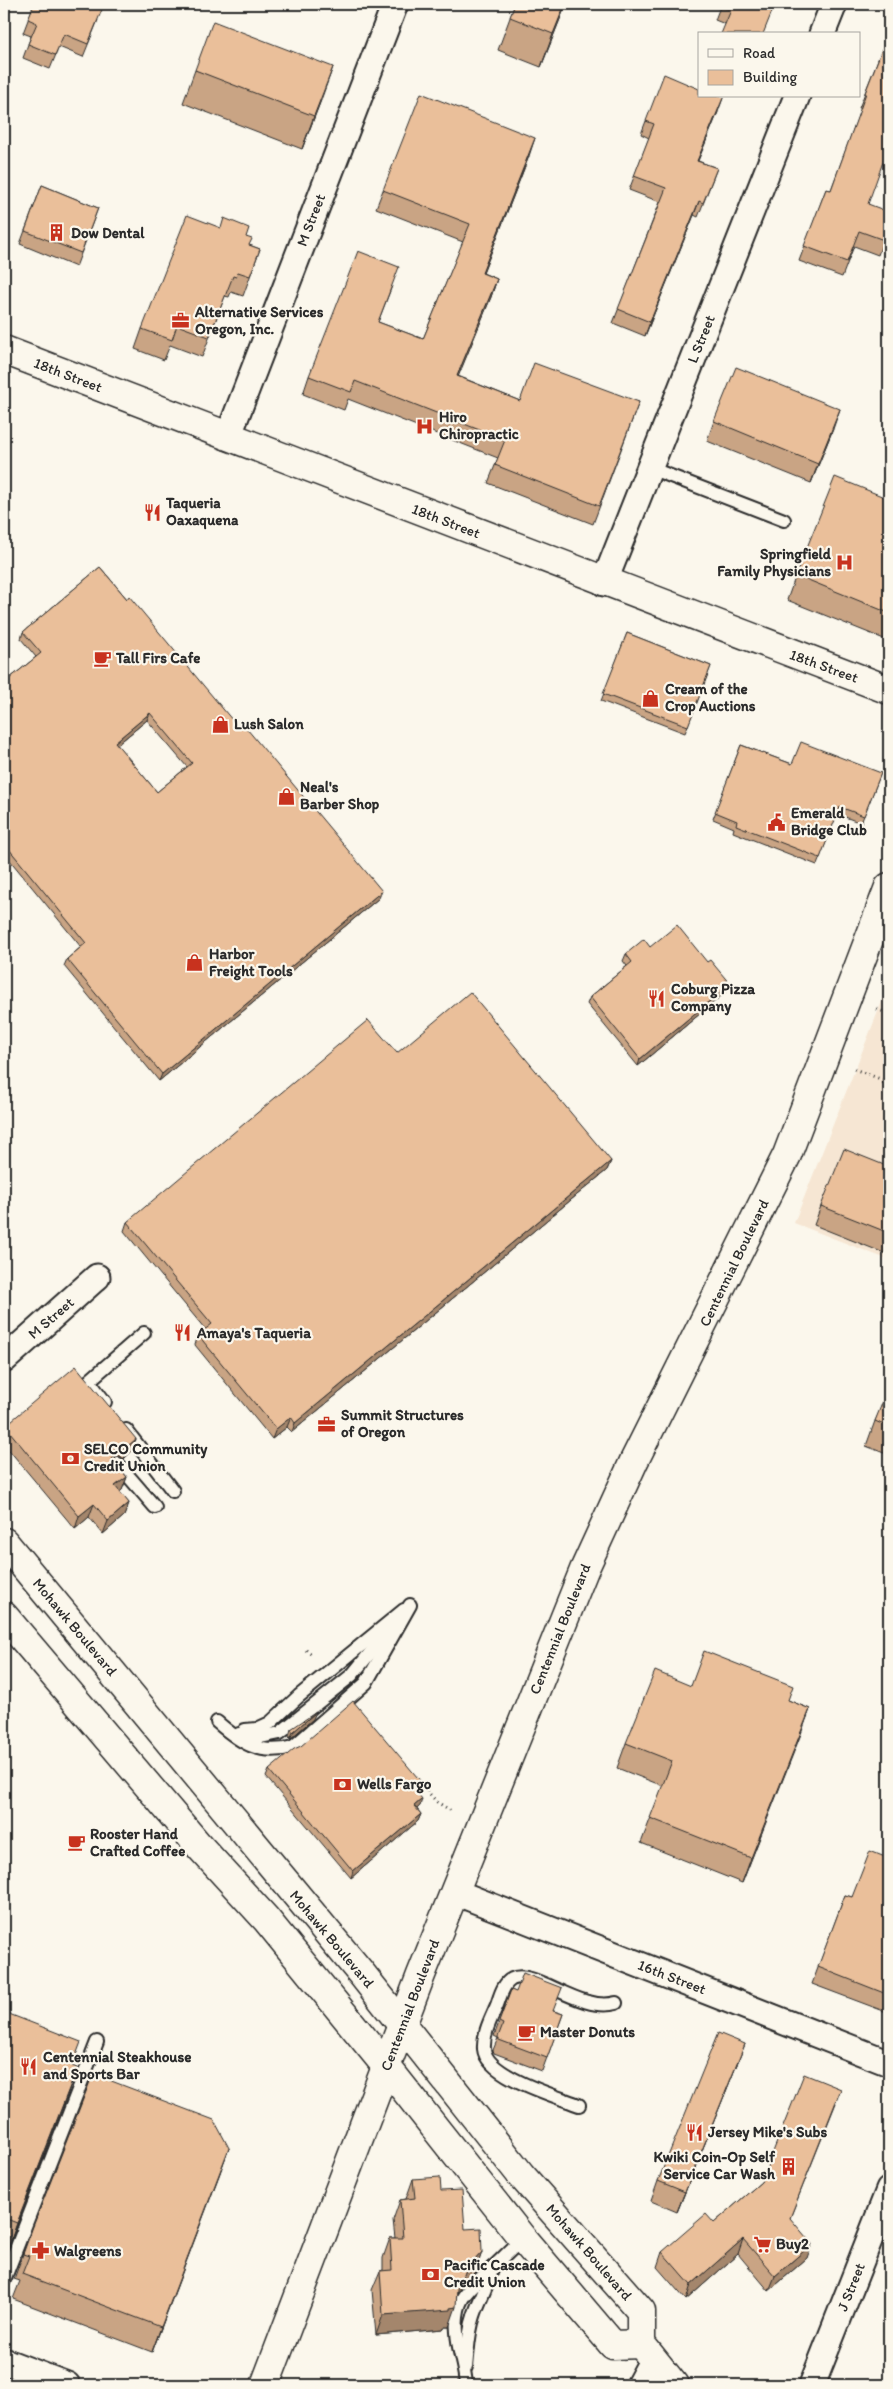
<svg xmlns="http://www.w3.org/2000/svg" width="893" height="2389" viewBox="0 0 893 2389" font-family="Itim,sans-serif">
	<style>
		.built { fill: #f6e6d3 }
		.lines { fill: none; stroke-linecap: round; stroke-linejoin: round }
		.lane-casing { stroke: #2b2b2b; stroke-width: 16 }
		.street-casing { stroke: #2b2b2b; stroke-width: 29 }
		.secondary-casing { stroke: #2b2b2b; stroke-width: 31 }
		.path { stroke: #2b2b2b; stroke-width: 3; stroke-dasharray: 1 4; stroke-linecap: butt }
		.lane { stroke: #fbf7ec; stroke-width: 12 }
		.street { stroke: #fbf7ec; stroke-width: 25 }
		.secondary { stroke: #fbf7ec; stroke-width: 28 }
		.wall { fill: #c9a484; stroke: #2b2b2b; fill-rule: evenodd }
		.shaded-wall { fill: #a4866c; stroke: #2b2b2b }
		.building { fill: #eabf9a; stroke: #2b2b2b; fill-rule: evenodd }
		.labels { text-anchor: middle; stroke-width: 4.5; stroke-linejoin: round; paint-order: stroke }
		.street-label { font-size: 15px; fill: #2b2b2b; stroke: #fbf7ec }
		.poi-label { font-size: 15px; font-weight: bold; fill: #2b2b2b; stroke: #fbf7ec; text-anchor: start }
	</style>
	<rect width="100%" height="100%" fill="#fbf7ec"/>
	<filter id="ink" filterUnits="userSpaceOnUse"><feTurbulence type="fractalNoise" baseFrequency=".02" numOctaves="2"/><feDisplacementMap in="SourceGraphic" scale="10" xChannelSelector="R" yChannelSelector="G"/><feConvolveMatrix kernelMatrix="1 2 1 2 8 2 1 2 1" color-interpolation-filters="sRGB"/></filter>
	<g filter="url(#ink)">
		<path class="built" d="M889,984V1260L794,1223Z"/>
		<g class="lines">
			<defs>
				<g id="lane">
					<path d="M650,468L784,520"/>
					<path d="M105,1402L89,1381L144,1333"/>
					<path d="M126,1430L173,1491"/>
					<path d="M118,1464L155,1507"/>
					<path d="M217,1722C241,1743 260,1756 293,1747L366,1683L410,1605"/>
					<path d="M245,1730L257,1729L270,1723L299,1696L404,1610"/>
					<path d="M239,1734L261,1737L280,1733L352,1675L389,1630"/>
					<path d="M579,2105C556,2096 486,2076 484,2049C483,2033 491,2019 497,2005C500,1997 503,1983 512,1979C534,1968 580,2013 616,2003"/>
					<path d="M4,2280L97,2042"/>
					<path d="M466,2367C468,2350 468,2333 474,2316C479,2300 488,2286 492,2268"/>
					<path d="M466,2385C465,2367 458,2351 457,2332C454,2297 468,2290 492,2268C502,2259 512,2248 523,2239"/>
				</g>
				<g id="street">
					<path d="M822,34L834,4"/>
					<path d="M228,437L395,4"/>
					<path d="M604,583L797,96"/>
					<path d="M4,1360L97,1277"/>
					<path d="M455,1892L889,2063"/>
					<path d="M4,2361L67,2385"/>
					<path d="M639,2385L653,2359"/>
					<path d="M812,2385L889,2190"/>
				</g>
				<g id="secondary">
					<path d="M4,350L889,690"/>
					<path d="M4,1542L361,1973L521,2175L641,2311V2344L674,2385"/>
					<path d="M4,1616L200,1847L266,1919L386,2066L523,2239L613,2345L641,2344"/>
					<path d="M265,2385L421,1975L584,1570L634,1461L787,1155L889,887"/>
				</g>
			</defs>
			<use href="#lane" class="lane-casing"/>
			<use href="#street" class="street-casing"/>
			<use href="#secondary" class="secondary-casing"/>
			<g class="path">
				<path d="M877,1009L889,1014"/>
				<path d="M854,1069L883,1080"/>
				<path d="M306,1650L313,1656"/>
				<path d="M420,1783L437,1802L453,1812"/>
			</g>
			<use href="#lane" class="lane"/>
			<use href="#street" class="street"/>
			<use href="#secondary" class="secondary"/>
		</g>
		<g class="wall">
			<path d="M34,4L98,20L83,57L59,47L50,69L23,58L31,36L23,33Z"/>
			<path d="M515,4H566L541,67L498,50Z"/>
			<path d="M721,4H775L725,24L715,20Z"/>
			<path d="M886,39L868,204L889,225L878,255L854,246L842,277L799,261L826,189L831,190L861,108H859Z"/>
			<path d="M195,70L321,100L302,149L183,103Z"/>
			<path d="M718,112L698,161L717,168L698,217L694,215L645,336L613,323L660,202L629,190L649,138L641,134L646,121Z"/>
			<path d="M529,156L483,273L497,279L491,297L458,376L520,401L639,402L593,524L488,483L498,458L348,399L344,410L303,394L309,376L392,286L378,322L423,339L463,242L376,208L383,190Z"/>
			<path d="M42,185L98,208L76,267L20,244Z"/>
			<path d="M221,228L246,237L249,245L260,249L243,296L231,292L229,297L225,296L202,357L170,345L164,360L135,349L142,329Z"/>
			<path d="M714,421L833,429L811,483L707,441Z"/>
			<path d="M889,499V641L787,600L796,575Z"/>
			<path d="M100,567L379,898L159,1081L64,966L67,959L81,947L4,853V683L36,657L21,639L23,632ZM147,720L187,767L157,792L117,745Z"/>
			<path d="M627,633L711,666L685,733L601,701Z"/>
			<path d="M741,745L792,764L881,773L861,823L837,814L817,865L733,832L734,828L713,819Z"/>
			<path d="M650,947L707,962L727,991L638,1066L587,1004L590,997L627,966L623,961L626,954Z"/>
			<path d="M397,1053L611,1161L607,1170L292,1432L287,1427L272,1439L195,1345L198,1335L205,1329L124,1231L127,1222Z"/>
			<path d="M889,1062V1086L882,1083Z"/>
			<path d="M889,1167V1255L814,1225L821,1206Z"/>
			<path d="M889,1392V1455L866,1446L875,1421Z"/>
			<path d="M5,1426L136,1439L131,1452L124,1459L120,1456L116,1457L114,1462L127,1477L122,1490L119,1492L129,1503L124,1516L103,1534L89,1517L75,1529L4,1444V1429Z"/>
			<path d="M691,1686L788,1700L810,1709L742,1883L641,1843L663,1786L617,1768L626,1743Z"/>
			<path d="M313,1719L290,1739L289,1736L291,1729Z"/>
			<path d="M269,1770L421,1791L418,1794L420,1806L417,1809L421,1814L418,1821L351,1878L266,1777Z"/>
			<path d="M889,1848V2013L812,1984L845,1895L852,1897L885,1857Z"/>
			<path d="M511,1990L554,2011L563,2014L542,2071L494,2053L493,2050L498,2038L494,2036Z"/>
			<path d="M4,2012L73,2066L68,2093L8,2248L4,2246Z"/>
			<path d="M737,2064L677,2212L651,2201L658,2181Z"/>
			<path d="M836,2103L790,2218L807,2258L769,2291L738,2254L686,2300L657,2267L662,2252L714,2223L761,2182Z"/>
			<path d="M229,2148L152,2352L13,2299L20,2281L14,2279L32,2229Z"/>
			<path d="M413,2179L441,2191L465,2229L482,2252L475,2272L463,2284L457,2293L449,2327H444L443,2329L376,2335L372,2290L380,2271L383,2270V2258L390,2238H395L393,2220L400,2200L406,2199Z"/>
		</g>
		<g class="shaded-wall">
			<path d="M565,4H566L541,67L553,34Z"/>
			<path d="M333,67L321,100L302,149L314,116Z"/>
			<path d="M723,98L718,112L692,174L697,161Z"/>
			<path d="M535,138L529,156L476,291L482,273Z"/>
			<path d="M699,201L694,215L645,336L650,322Z"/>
			<path d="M497,279L491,297L451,394L457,376Z"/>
			<path d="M840,409L833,429L811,483L818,464Z"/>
			<path d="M150,713L147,720L112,749L115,742Z"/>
			<path d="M382,891L379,898L159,1081L162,1074Z"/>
			<path d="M730,984L727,991L638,1066L640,1059Z"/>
			<path d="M611,1161L607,1170L292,1432L295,1423Z"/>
			<path d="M291,1417L287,1427L272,1439L276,1429Z"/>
			<path d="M136,1439L131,1452L124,1459L129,1445Z"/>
			<path d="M125,1443L120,1456L116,1457L112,1469L107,1473L115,1448L118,1444Z"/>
			<path d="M127,1477L122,1490L110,1500L115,1486Z"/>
			<path d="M129,1503L124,1516L103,1534L108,1521Z"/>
			<path d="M94,1504L89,1517L75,1529L79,1516Z"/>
			<path d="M810,1709L801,1734L742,1883L751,1858Z"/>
			<path d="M316,1712L313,1719L290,1739L293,1732Z"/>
			<path d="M423,1784L421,1791L413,1798L416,1791Z"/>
			<path d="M422,1799L420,1806L412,1813L414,1806Z"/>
			<path d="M421,1814L418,1821L351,1878L353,1871Z"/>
			<path d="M745,2044L737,2064L677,2212L685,2192Z"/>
			<path d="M77,2068L68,2093L8,2248L17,2223Z"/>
			<path d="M229,2148L220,2173L152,2352L161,2327Z"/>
			<path d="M743,2239L738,2254L686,2300L691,2285Z"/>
			<path d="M812,2244L807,2258L769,2291L775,2276Z"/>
			<path d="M482,2252L475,2272L463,2284L453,2298L460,2279L471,2264Z"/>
			<path d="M456,2307L449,2327H444L443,2329L376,2335L383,2315Z"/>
		</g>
		<g class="building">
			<path d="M34,4H98L103,7L88,44L64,34L55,55L28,44L37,23L28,19Z"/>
			<path d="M515,4H565L553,34L510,17Z"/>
			<path d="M721,4H775L763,34H721L731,10L720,6Z"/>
			<path d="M213,21L333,67L314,116L195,70Z"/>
			<path d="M886,39L889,40V39V145L868,204L889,212V225L884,240L859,231L847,262L804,246L826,189L831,190L866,93H865Z"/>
			<path d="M664,74L699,89V96H718L723,98L697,161L717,168L703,203L699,201L650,322L618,309L666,188L634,176L654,124L646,121Z"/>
			<path d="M421,93L535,138L482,273L497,279L457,376L520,401L534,363L639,402L599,506L495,465L505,440L355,381L351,392L309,376L358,251L399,267L378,322L423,339L470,224L383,190Z"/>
			<path d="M42,185L98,208L81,253L25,231Z"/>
			<path d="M187,215L221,228L224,218L249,228L246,237L252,239L249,245L260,249L250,276L238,272L236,277L233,276L209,337L177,325L172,340L142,329Z"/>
			<path d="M736,367L840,409L818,464L714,421Z"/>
			<path d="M835,477L889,499V613L796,575Z"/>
			<path d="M100,567L127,599L129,596L238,727L242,723L382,891L162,1074L67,959L86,943L4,843V683L41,653L23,632ZM150,713L192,763L157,792L115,742Z"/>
			<path d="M627,633L711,666L688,726L603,694Z"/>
			<path d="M801,742L881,773L864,816L840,807L820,858L736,825L737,821L715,812L741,745L792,764Z"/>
			<path d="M677,925L707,962L710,960L730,984L640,1059L590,997L632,962L626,954L644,939L650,947Z"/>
			<path d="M470,992L611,1161L295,1423L291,1417L276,1429L198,1335L212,1324L127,1222L368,1020L397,1053Z"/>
			<path d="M844,1149L889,1167V1233L821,1206Z"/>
			<path d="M76,1366L136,1439L129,1445L125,1443L118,1444L115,1448L116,1456L112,1459L127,1477L115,1486L129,1503L108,1521L94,1504L79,1516L5,1426Z"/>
			<path d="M887,1391L889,1392V1427L875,1421Z"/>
			<path d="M704,1651L793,1686L788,1700L810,1709L751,1858L650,1818L672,1761L626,1743L655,1671L691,1686Z"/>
			<path d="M353,1701L423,1784L416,1791L422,1799L414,1806L421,1814L353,1871L269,1770L294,1749L301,1746Z"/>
			<path d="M316,1712L293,1732L291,1729Z"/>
			<path d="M889,1848V1995L818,1967L845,1895L852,1897L870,1851L885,1857Z"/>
			<path d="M523,1973L562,1988L553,2011L563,2014L547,2058L499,2040L498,2037L503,2024L499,2022L511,1990L516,1992Z"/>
			<path d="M4,2012L81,2042L72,2066L77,2068L17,2223L4,2218Z"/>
			<path d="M718,2033L745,2044L685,2192L658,2181Z"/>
			<path d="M93,2074L214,2120L229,2148L161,2327L22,2274L29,2256L23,2254L32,2229Z"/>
			<path d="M804,2074L841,2089L790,2218L812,2244L775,2276L743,2239L691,2285L662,2252L706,2214L714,2223L761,2182Z"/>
			<path d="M440,2177L441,2191L462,2190L465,2229L481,2228L482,2252L471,2264L460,2279L457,2289L456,2307L450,2308V2310L383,2315L380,2271L392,2270L390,2238H403L400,2200L415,2198L413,2179Z"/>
		</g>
	</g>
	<defs>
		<symbol id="building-bare" viewBox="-9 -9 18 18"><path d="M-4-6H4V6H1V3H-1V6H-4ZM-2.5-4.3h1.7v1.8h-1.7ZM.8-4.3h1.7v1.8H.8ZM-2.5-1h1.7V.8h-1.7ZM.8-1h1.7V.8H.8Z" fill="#c8321e" stroke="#fbf7ec" stroke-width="2.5" paint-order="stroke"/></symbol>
		<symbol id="office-bare" viewBox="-9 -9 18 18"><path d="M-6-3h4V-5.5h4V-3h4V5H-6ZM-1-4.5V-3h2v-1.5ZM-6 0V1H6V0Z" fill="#c8321e" stroke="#fbf7ec" stroke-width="2.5" paint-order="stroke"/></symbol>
		<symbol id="hospital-bare" viewBox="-9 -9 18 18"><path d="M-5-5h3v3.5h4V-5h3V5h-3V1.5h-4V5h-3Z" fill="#c8321e" stroke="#fbf7ec" stroke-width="2.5" paint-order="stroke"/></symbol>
		<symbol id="restaurant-bare" viewBox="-9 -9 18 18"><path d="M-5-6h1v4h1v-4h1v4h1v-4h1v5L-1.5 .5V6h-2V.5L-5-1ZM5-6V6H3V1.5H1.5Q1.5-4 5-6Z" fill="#c8321e" stroke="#fbf7ec" stroke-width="2.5" paint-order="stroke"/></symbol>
		<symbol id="cafe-bare" viewBox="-9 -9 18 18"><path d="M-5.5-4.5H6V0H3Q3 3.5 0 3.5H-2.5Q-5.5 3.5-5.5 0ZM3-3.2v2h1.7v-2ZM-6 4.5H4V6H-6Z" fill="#c8321e" stroke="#fbf7ec" stroke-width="2.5" paint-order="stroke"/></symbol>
		<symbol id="shop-bare" viewBox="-9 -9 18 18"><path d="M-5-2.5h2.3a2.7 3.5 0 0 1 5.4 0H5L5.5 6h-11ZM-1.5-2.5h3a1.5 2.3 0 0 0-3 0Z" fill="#c8321e" stroke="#fbf7ec" stroke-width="2.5" paint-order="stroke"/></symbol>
		<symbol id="civic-bare" viewBox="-9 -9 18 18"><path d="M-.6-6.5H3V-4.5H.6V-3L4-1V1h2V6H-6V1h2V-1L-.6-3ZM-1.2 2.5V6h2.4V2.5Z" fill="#c8321e" stroke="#fbf7ec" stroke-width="2.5" paint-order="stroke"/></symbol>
		<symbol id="bank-bare" viewBox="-9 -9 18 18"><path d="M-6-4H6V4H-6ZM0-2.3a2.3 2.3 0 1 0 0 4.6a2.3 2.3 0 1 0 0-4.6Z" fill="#c8321e" stroke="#fbf7ec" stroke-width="2.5" paint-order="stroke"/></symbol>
		<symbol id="supermarket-bare" viewBox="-9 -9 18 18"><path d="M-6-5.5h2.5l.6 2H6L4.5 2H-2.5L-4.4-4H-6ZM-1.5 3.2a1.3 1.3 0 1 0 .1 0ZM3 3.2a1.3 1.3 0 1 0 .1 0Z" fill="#c8321e" stroke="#fbf7ec" stroke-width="2.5" paint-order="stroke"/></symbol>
		<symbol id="pharmacy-bare" viewBox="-9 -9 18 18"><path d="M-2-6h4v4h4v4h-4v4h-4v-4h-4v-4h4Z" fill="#c8321e" stroke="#fbf7ec" stroke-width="2.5" paint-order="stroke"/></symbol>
	</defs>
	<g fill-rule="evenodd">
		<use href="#building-bare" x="44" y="220" width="25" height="25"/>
		<use href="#office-bare" x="168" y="308" width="25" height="25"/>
		<use href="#hospital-bare" x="412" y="414" width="25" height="25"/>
		<use href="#restaurant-bare" x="140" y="500" width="25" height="25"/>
		<use href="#hospital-bare" x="832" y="550" width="25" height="25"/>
		<use href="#cafe-bare" x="90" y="646" width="25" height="25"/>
		<use href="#shop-bare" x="638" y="686" width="25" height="25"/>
		<use href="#shop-bare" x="208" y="712" width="25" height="25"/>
		<use href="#shop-bare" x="274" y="784" width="25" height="25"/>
		<use href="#civic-bare" x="764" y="810" width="25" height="25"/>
		<use href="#shop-bare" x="182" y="950" width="25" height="25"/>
		<use href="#restaurant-bare" x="644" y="986" width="25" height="25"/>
		<use href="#restaurant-bare" x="170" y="1320" width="25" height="25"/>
		<use href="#office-bare" x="314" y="1412" width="25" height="25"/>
		<use href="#bank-bare" x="58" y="1446" width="25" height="25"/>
		<use href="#bank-bare" x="330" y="1772" width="25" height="25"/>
		<use href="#cafe-bare" x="64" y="1830" width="25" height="25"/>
		<use href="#cafe-bare" x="514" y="2020" width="25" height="25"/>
		<use href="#restaurant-bare" x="16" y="2054" width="25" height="25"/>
		<use href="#restaurant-bare" x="682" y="2120" width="25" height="25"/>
		<use href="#building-bare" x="776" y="2154" width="25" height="25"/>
		<use href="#supermarket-bare" x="750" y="2232" width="25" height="25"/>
		<use href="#pharmacy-bare" x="28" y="2238" width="25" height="25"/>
		<use href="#bank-bare" x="418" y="2262" width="25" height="25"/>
	</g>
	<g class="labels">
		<g class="street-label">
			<text transform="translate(311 220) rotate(-69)" y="5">M Street</text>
			<text transform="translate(701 339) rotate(-68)" y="5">L Street</text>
			<text transform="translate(68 375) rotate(21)" y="5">18th Street</text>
			<text transform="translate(446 521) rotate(21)" y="5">18th Street</text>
			<text transform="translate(824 666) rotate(20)" y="5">18th Street</text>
			<text transform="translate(734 1263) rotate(-64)" y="5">Centennial Boulevard</text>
			<text transform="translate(51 1318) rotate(-41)" y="5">M Street</text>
			<text transform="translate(75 1627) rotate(50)" y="5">Mohawk Boulevard</text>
			<text transform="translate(560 1629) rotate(-68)" y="5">Centennial Boulevard</text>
			<text transform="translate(332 1939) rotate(50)" y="5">Mohawk Boulevard</text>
			<text transform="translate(672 1977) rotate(21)" y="5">16th Street</text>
			<text transform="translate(410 2005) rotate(-69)" y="5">Centennial Boulevard</text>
			<text transform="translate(589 2252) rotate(49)" y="5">Mohawk Boulevard</text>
			<text transform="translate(851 2287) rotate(-68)" y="5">J Street</text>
		</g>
		<g class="poi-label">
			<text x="71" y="238">Dow Dental</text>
			<text x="195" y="317">Alternative Services<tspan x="195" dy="17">Oregon, Inc.</tspan></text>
			<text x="439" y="422">Hiro<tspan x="439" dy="17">Chiropractic</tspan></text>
			<text x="166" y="508">Taqueria<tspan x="166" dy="17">Oaxaquena</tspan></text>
			<text x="831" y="559" text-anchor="end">Springfield<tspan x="831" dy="17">Family Physicians</tspan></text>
			<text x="116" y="663">Tall Firs Cafe</text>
			<text x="665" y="694">Cream of the<tspan x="665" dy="17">Crop Auctions</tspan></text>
			<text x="234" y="729">Lush Salon</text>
			<text x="300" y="792">Neal's<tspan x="300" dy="17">Barber Shop</tspan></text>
			<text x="791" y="818">Emerald<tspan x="791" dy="17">Bridge Club</tspan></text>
			<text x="209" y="959">Harbor<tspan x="209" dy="17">Freight Tools</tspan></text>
			<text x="671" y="994">Coburg Pizza<tspan x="671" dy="17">Company</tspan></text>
			<text x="197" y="1338">Amaya's Taqueria</text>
			<text x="341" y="1420">Summit Structures<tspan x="341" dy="17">of Oregon</tspan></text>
			<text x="84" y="1454">SELCO Community<tspan x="84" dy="17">Credit Union</tspan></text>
			<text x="357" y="1789">Wells Fargo</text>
			<text x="90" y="1839">Rooster Hand<tspan x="90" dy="17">Crafted Coffee</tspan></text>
			<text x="540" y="2037">Master Donuts</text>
			<text x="43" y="2062">Centennial Steakhouse<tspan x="43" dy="17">and Sports Bar</tspan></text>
			<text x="708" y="2137">Jersey Mike's Subs</text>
			<text x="775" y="2162" text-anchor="end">Kwiki Coin-Op Self<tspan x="775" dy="17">Service Car Wash</tspan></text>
			<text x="776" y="2249">Buy2</text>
			<text x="54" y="2256">Walgreens</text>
			<text x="444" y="2270">Pacific Cascade<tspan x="444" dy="17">Credit Union</tspan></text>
		</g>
	</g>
	<rect width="893" height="2389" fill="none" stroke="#fbf7ec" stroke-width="20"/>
	<rect x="10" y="10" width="873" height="2369" fill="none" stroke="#2b2b2b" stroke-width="2" filter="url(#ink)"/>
	<rect x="698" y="32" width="162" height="65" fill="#fbf7ec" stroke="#a8a59f"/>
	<rect x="708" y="49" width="25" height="8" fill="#fbf7ec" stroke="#a8a59f"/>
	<text x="743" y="58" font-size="15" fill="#2b2b2b">Road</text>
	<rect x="708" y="70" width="25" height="15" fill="#eabf9a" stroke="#a8a59f"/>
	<text x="743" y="82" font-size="15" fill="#2b2b2b">Building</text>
</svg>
